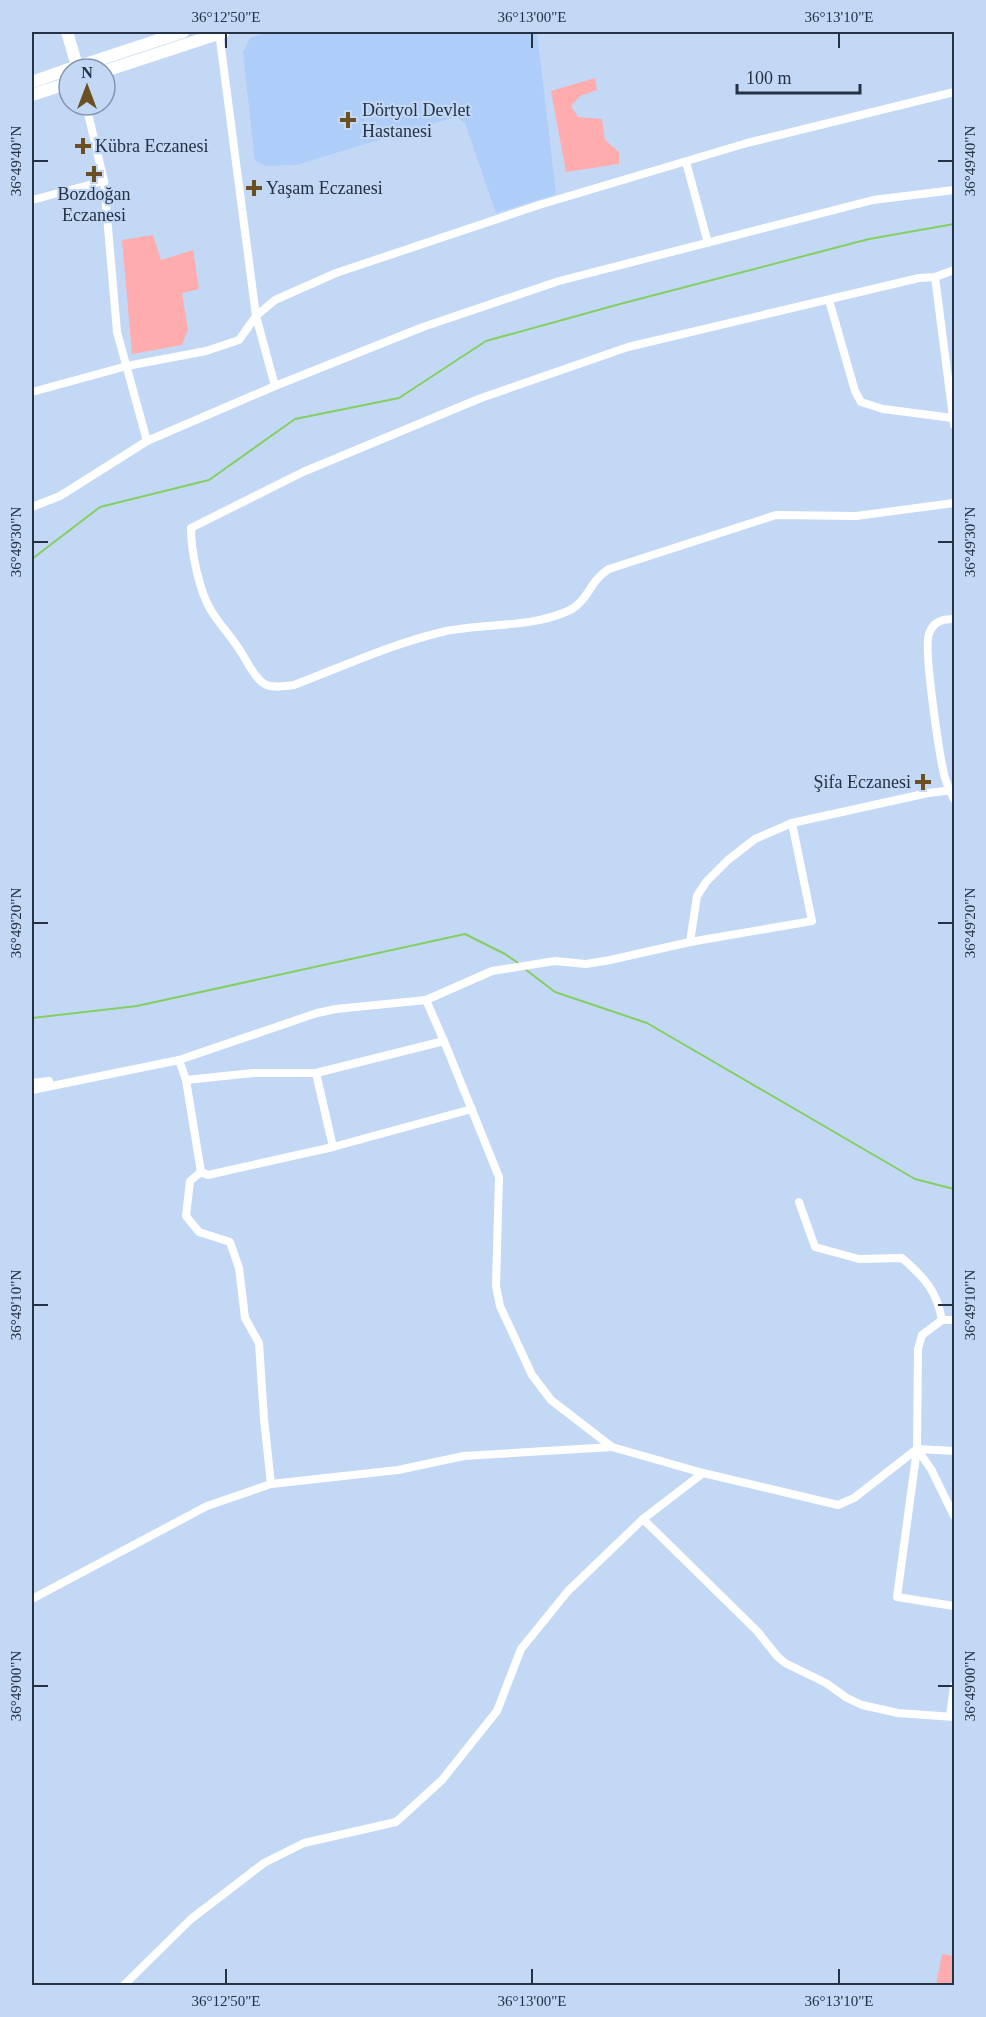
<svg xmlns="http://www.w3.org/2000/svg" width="986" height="2017" viewBox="0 0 986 2017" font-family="Georgia,serif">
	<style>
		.built { fill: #aecdf8 }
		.green { fill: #ffacaf }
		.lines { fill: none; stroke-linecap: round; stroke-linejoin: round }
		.stream { stroke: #83cf61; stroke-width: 2 }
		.street { stroke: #fff; stroke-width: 8 }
		.secondary { stroke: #fff; stroke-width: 12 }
		.ticks { fill: none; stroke: #253245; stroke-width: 2 }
		.poi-dot { fill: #6c5023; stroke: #c3d8f5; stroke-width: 2 }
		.labels { text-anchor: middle; stroke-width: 4.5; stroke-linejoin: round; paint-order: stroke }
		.poi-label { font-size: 18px; fill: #253245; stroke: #c3d8f5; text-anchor: start }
		.neatline { fill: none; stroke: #253245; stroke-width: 2 }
		.ticks-label { font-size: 15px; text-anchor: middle; fill: #253245 }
	</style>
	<rect width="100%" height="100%" fill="#c3d8f5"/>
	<path class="built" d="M269,32H537L556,194L496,213L465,123L455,117L296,165L267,166L255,161L243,52L250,38Z"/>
	<g class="green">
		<path d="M595,78L597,90L580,96L571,106L578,117L602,119L605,140L619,152V164L566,172L551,91Z"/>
		<path d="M153,235L161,260L193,250L199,289L182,293L188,330L182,345L132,354L122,240Z"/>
		<path d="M942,1954L954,1956V1985H936Z"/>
	</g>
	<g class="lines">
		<g class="stream">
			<path d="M32,559L100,507L209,480L295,419L399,398L486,341L620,304L869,239L954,224"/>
			<path d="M525,969L555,992L647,1023L915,1179L954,1189"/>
			<path d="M32,1018L137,1006L465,934L505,954L518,963"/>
		</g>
		<g class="street">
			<path d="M219,32L256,316L275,386"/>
			<path d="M86,105L104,181L117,332L147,441"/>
			<path d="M686,162L708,243"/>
			<path d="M32,200L104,181"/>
			<path d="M954,270L935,277L919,278L628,347L481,398L303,472L191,528C191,551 199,592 212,612C220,625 231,636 239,649C247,660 252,675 263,683C271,689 285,686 294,685C344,666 394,643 446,631C486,623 530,628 568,611C588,602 590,580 609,569L776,515L856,516L954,503"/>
			<path d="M935,277L954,425"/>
			<path d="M829,300L855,391L861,402L883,409L953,418"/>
			<path d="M32,392L127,366L206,351L239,340L256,316L275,300L336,273L539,205L747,143L954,92"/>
			<path d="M32,507L60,496L147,441L275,386L423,327L559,281L873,200L954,190"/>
			<path d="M954,619C943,619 933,621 929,634C923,647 940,760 945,778C947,785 950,792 954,799"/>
			<path d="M690,942L697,896L706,882L728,860L755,839L792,823L928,793L954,790"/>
			<path d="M426,1000L444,1041L499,1177L496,1286L500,1306L532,1375L551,1400L612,1447L703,1473L838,1505L854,1498L917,1449L954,1451"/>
			<path d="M179,1060L186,1080L201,1172L208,1175L333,1147L472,1109"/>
			<path d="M316,1073L333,1147"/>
			<path d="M186,1080L253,1073H316L444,1041"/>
			<path d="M32,1083L49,1081"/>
			<path d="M32,1090L179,1060L317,1013L336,1009L426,1000L492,971L555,961L586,964L610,960L690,942L812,921L792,823"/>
			<path d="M201,1172L190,1181L186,1216L199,1232L230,1242L239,1268L245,1318L259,1343L264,1419L271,1484"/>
			<path d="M799,1202L815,1247L859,1259L902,1258C924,1277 937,1291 942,1320"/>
			<path d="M954,1320H942L922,1335L918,1349L917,1449L897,1597L954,1606"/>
			<path d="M917,1449L931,1469L954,1516"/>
			<path d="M643,1519L757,1631L777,1656L785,1663L826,1683L847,1698L862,1705L898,1713L954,1717"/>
			<path d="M32,1599L207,1506L271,1484L398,1470L464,1456L612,1447"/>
			<path d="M950,1716L954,1686"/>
			<path d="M123,1986L191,1919L264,1863L304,1843L396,1822L442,1780L497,1711L521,1649L568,1591L643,1519L703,1473"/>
		</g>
		<g class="secondary">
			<path d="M67,32L78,69"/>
			<path d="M70,69L183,32"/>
			<path d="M105,71L224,32"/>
			<path d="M32,82L69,69"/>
			<path d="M32,95L69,83"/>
		</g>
	</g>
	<path class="ticks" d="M226,33V48M532,33V48M839,33V48M33,161H48M938,161H953M33,542H48M938,542H953M33,923H48M938,923H953M33,1305H48M938,1305H953M33,1686H48M938,1686H953M226,1969V1984M532,1969V1984M839,1969V1984"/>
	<g class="poi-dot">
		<path d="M345 111h6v6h6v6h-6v6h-6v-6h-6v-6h6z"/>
		<path d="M80 137h6v6h6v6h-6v6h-6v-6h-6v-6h6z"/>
		<path d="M91 165h6v6h6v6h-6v6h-6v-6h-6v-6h6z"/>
		<path d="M251 179h6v6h6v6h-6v6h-6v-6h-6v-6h6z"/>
		<path d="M920 773h6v6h6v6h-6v6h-6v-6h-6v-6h6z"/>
	</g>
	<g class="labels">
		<g class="poi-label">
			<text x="362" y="116">Dörtyol Devlet<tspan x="362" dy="21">Hastanesi</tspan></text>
			<text x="95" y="152">Kübra Eczanesi</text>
			<text x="266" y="194">Yaşam Eczanesi</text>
			<text x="94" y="200" text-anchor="middle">Bozdoğan<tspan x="94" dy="21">Eczanesi</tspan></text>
			<text x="911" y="788" text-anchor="end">Şifa Eczanesi</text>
		</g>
	</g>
	<rect width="986" height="2017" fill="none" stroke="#c3d8f5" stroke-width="66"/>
	<g transform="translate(87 87)"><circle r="28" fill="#c3d8f5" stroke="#8496af" stroke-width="1.5"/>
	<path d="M0-4.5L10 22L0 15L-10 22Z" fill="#6c5023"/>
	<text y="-9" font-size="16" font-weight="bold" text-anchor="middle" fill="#253245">N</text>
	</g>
	<path d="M737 84v9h123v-9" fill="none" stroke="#253245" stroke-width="3"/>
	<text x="746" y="84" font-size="18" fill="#253245" stroke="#c3d8f5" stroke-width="4.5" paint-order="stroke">100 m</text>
	<rect x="33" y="33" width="920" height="1951" class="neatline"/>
	<g class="ticks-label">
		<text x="226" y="22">36°12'50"E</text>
		<text x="532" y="22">36°13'00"E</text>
		<text x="839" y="22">36°13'10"E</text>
		<text transform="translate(16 161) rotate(-90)" y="5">36°49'40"N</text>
		<text transform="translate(970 161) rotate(-90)" y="5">36°49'40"N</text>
		<text transform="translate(16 542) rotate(-90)" y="5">36°49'30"N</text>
		<text transform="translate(970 542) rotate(-90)" y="5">36°49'30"N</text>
		<text transform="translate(16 923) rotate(-90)" y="5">36°49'20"N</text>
		<text transform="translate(970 923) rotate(-90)" y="5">36°49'20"N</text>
		<text transform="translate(16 1305) rotate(-90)" y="5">36°49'10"N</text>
		<text transform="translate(970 1305) rotate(-90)" y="5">36°49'10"N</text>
		<text transform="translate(16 1686) rotate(-90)" y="5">36°49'00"N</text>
		<text transform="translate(970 1686) rotate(-90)" y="5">36°49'00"N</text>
		<text x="226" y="2006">36°12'50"E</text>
		<text x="532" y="2006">36°13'00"E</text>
		<text x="839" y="2006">36°13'10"E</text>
	</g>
</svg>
